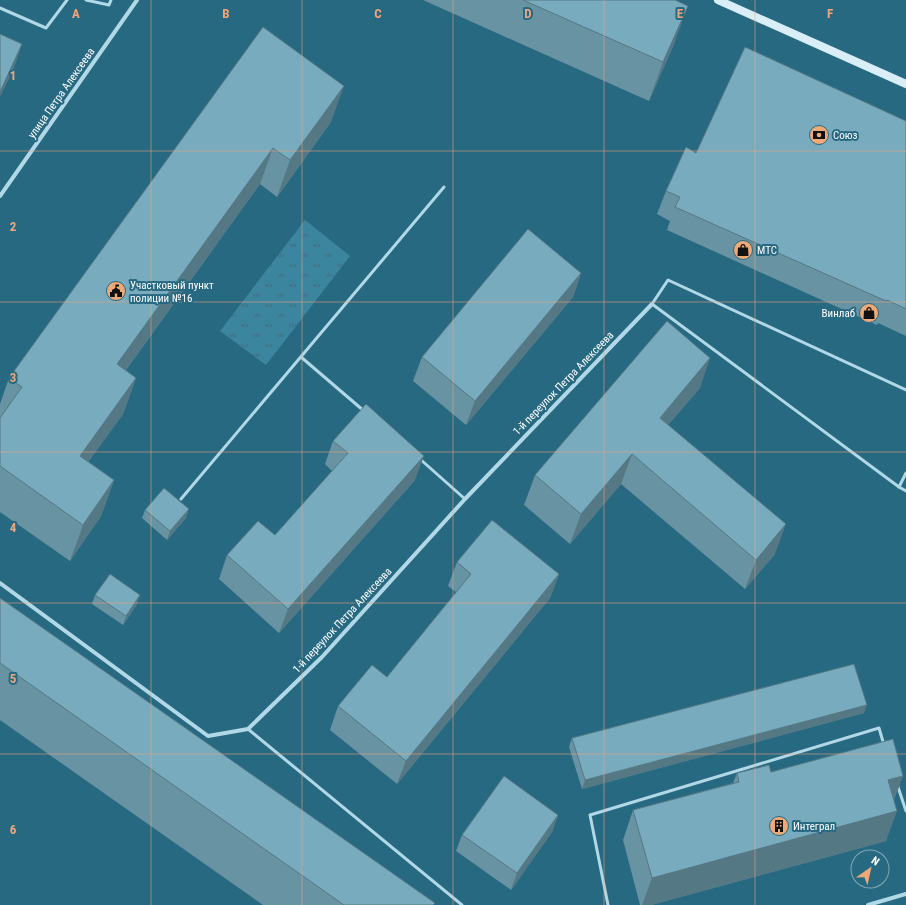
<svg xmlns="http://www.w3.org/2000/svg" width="906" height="905" viewBox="0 0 906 905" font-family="'Roboto Condensed',sans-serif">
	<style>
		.park { fill: url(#park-tufts) }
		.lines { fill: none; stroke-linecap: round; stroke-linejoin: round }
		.service { stroke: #b0d8e6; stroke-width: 3 }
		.minor { stroke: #b0d8e6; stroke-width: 4 }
		.secondary { stroke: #d9eef6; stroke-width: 8 }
		.wall { fill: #6793a3 }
		.shaded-wall { fill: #547884 }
		.building { fill: #78abbd; stroke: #547884 }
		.grid { fill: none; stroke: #f2a479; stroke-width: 1; stroke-opacity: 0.55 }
		.labels { text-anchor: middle; stroke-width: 4; stroke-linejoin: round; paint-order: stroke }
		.street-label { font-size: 11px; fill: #fff; stroke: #286982 }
		.poi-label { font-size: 11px; fill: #fff; stroke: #286982; text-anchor: start }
		.grid-label { font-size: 13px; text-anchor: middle; font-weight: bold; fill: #f2a479; stroke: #286982; stroke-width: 4; stroke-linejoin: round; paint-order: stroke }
	</style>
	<defs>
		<pattern id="park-tufts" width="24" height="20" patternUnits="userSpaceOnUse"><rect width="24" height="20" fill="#3c859f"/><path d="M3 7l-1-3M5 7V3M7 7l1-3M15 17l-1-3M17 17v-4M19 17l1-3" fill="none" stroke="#436b7a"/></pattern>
	</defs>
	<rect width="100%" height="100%" fill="#286982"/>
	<path class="park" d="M305,220L350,256L266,365L220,331Z"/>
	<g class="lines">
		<g class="service">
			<path d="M86,0L109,5L111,0"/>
			<path d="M0,8L46,28L67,0"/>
			<path d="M301,357L364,411"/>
			<path d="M420,459L465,499"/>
			<path d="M906,473L899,487L906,491"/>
			<path d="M899,487L652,304L668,280L906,390"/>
			<path d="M181,499L444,187"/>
			<path d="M248,729L462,905"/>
			<path d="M898,787L906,811"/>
			<path d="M608,905L590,815L879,728L884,745"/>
		</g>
		<g class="minor">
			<path d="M0,196L137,0"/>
			<path d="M0,583L208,736L248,729L322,657L465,499L652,304"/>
			<path d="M868,905L906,894"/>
		</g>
		<path class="secondary" d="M718,0L906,84"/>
	</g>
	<g class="wall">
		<path d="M423,0H675L674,44L649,101Z"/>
		<path d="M263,27L331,122L277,197L260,184L126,370L136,378L123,414L88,462L114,480L101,516L70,561L0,512V418L1,417H0V404L9,378Z"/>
		<path d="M906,121V336L878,323L877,325L667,230L670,221L657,214L666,191L696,153Z"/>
		<path d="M581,273L573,297L466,425L413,381L422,357Z"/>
		<path d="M700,388L668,425L775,554L745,589L621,484L570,544L524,505L535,475Z"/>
		<path d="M333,441L415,480L279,633L219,579L227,555L275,535L332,471L325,464Z"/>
		<path d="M145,510L186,518L167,540L142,518Z"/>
		<path d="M457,562L559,574L550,598L397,784L330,730L338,706L387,677L456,592L448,586Z"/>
		<path d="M95,595L137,604L123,625L92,604Z"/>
		<path d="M0,598L434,905H263L0,720Z"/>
		<path d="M864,713L582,789L569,747L572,738Z"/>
		<path d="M771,772L894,801L886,841L651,905H640L623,840L633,810L733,783L737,773Z"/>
		<path d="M558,815L552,832L511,890L456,851L462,835Z"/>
	</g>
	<g class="shaded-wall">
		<path d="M688,6L674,44L649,101L663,62Z"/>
		<path d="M22,44L14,68L0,97V92Z"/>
		<path d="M344,86L331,122L277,197L290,160Z"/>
		<path d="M273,148L260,184L104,400L117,364Z"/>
		<path d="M581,273L573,297L466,425L475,401Z"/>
		<path d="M710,358L700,388L649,447L660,418Z"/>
		<path d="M136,378L123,414L66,492L80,456Z"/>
		<path d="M632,454L621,484L570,544L581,514Z"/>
		<path d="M424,456L415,480L279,633L288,609Z"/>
		<path d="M114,480L101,516L70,561L83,525Z"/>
		<path d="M189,509L186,518L167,540L170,531Z"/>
		<path d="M786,524L775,554L745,589L756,560Z"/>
		<path d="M559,574L550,598L397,784L406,761Z"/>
		<path d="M140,595L137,604L123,625L126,616Z"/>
		<path d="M867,705L864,713L582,789L585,780Z"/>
		<path d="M903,776L892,806L888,780Z"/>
		<path d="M897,811L886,841L651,905H642L652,878Z"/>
		<path d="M558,815L552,832L511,890L517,873Z"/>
	</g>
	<g class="building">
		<path d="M523,0H675L688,6L663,62Z"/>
		<path d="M263,27L344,86L290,160L273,148L117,364L136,378L80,456L114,480L83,525L0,466V418L22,387L9,378Z"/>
		<path d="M0,34L22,44L0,92Z"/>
		<path d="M745,47L906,121V309L887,300L886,301L675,207L680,197L666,191L686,147L696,153Z"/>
		<path d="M528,229L581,273L475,401L422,357Z"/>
		<path d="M667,321L710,358L660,418L786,524L756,560L632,454L581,514L535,475Z"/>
		<path d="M366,404L424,456L288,609L227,555L258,521L275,535L348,453L333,441Z"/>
		<path d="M164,488L189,509L170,531L145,510Z"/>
		<path d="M492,520L559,574L406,761L338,706L372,665L387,677L471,574L457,562Z"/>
		<path d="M110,574L140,595L126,616L95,595Z"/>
		<path d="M0,598L435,903L433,905H344L0,663Z"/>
		<path d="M854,664L867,705L585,780L572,738Z"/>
		<path d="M893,739L903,776L888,780L897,811L652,878L633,810L739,782L737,773L769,765L771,772Z"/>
		<path d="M504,776L558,815L517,873L462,835Z"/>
	</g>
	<path class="grid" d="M151,0V905M302,0V905M453,0V905M604,0V905M755,0V905M0,151H906M0,302H906M0,452H906M0,603H906M0,754H906"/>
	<defs>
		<symbol id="bank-disc" viewBox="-11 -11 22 22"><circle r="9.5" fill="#eea976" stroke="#286982"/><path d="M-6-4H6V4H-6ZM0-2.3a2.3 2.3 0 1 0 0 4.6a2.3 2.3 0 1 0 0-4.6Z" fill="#111"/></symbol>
		<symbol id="shop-disc" viewBox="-11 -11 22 22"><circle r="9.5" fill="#eea976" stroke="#286982"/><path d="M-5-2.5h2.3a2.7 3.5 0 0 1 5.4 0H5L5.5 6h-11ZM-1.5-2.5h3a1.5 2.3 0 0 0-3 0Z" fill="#111"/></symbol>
		<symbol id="civic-disc" viewBox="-11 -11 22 22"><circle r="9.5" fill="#eea976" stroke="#286982"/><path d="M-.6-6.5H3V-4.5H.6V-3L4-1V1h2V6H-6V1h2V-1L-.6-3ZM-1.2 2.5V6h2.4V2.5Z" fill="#111"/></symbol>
		<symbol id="building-disc" viewBox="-11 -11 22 22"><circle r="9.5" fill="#eea976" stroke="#286982"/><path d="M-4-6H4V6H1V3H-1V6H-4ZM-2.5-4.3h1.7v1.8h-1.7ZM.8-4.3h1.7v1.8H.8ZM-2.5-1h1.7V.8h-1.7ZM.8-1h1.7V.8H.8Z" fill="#111"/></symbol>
	</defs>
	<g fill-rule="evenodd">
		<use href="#bank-disc" x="808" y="124" width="22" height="22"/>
		<use href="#shop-disc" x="732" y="239" width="22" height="22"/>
		<use href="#civic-disc" x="105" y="280" width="22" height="22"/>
		<use href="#shop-disc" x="858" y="302" width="22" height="22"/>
		<use href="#building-disc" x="768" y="815" width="22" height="22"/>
	</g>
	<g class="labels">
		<g class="street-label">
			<text transform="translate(61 93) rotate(-55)" y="4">улица Петра Алексеева</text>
			<text transform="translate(563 383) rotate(-46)" y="4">1-й переулок Петра Алексеева</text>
			<text transform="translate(342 620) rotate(-47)" y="4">1-й переулок Петра Алексеева</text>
		</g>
		<g class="poi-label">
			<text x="833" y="139">Союз</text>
			<text x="757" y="254">МТС</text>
			<text x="130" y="289">Участковый пункт<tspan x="130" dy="13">полиции №16</tspan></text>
			<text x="855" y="317" text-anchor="end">Винлаб</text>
			<text x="793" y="830">Интеграл</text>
		</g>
	</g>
	<g class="grid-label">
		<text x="76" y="18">A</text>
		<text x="226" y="18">B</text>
		<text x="378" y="18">C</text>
		<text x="528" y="18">D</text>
		<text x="680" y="18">E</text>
		<text x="830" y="18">F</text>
		<text x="13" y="80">1</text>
		<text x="13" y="231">2</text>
		<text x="13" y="382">3</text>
		<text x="13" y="532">4</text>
		<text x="13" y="683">5</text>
		<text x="13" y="834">6</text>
	</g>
	<g transform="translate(870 869) rotate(34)"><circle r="19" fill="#286982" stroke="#7ea5b4"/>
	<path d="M0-3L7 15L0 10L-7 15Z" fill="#eea976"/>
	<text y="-6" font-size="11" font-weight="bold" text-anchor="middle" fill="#ffffff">N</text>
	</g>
</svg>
